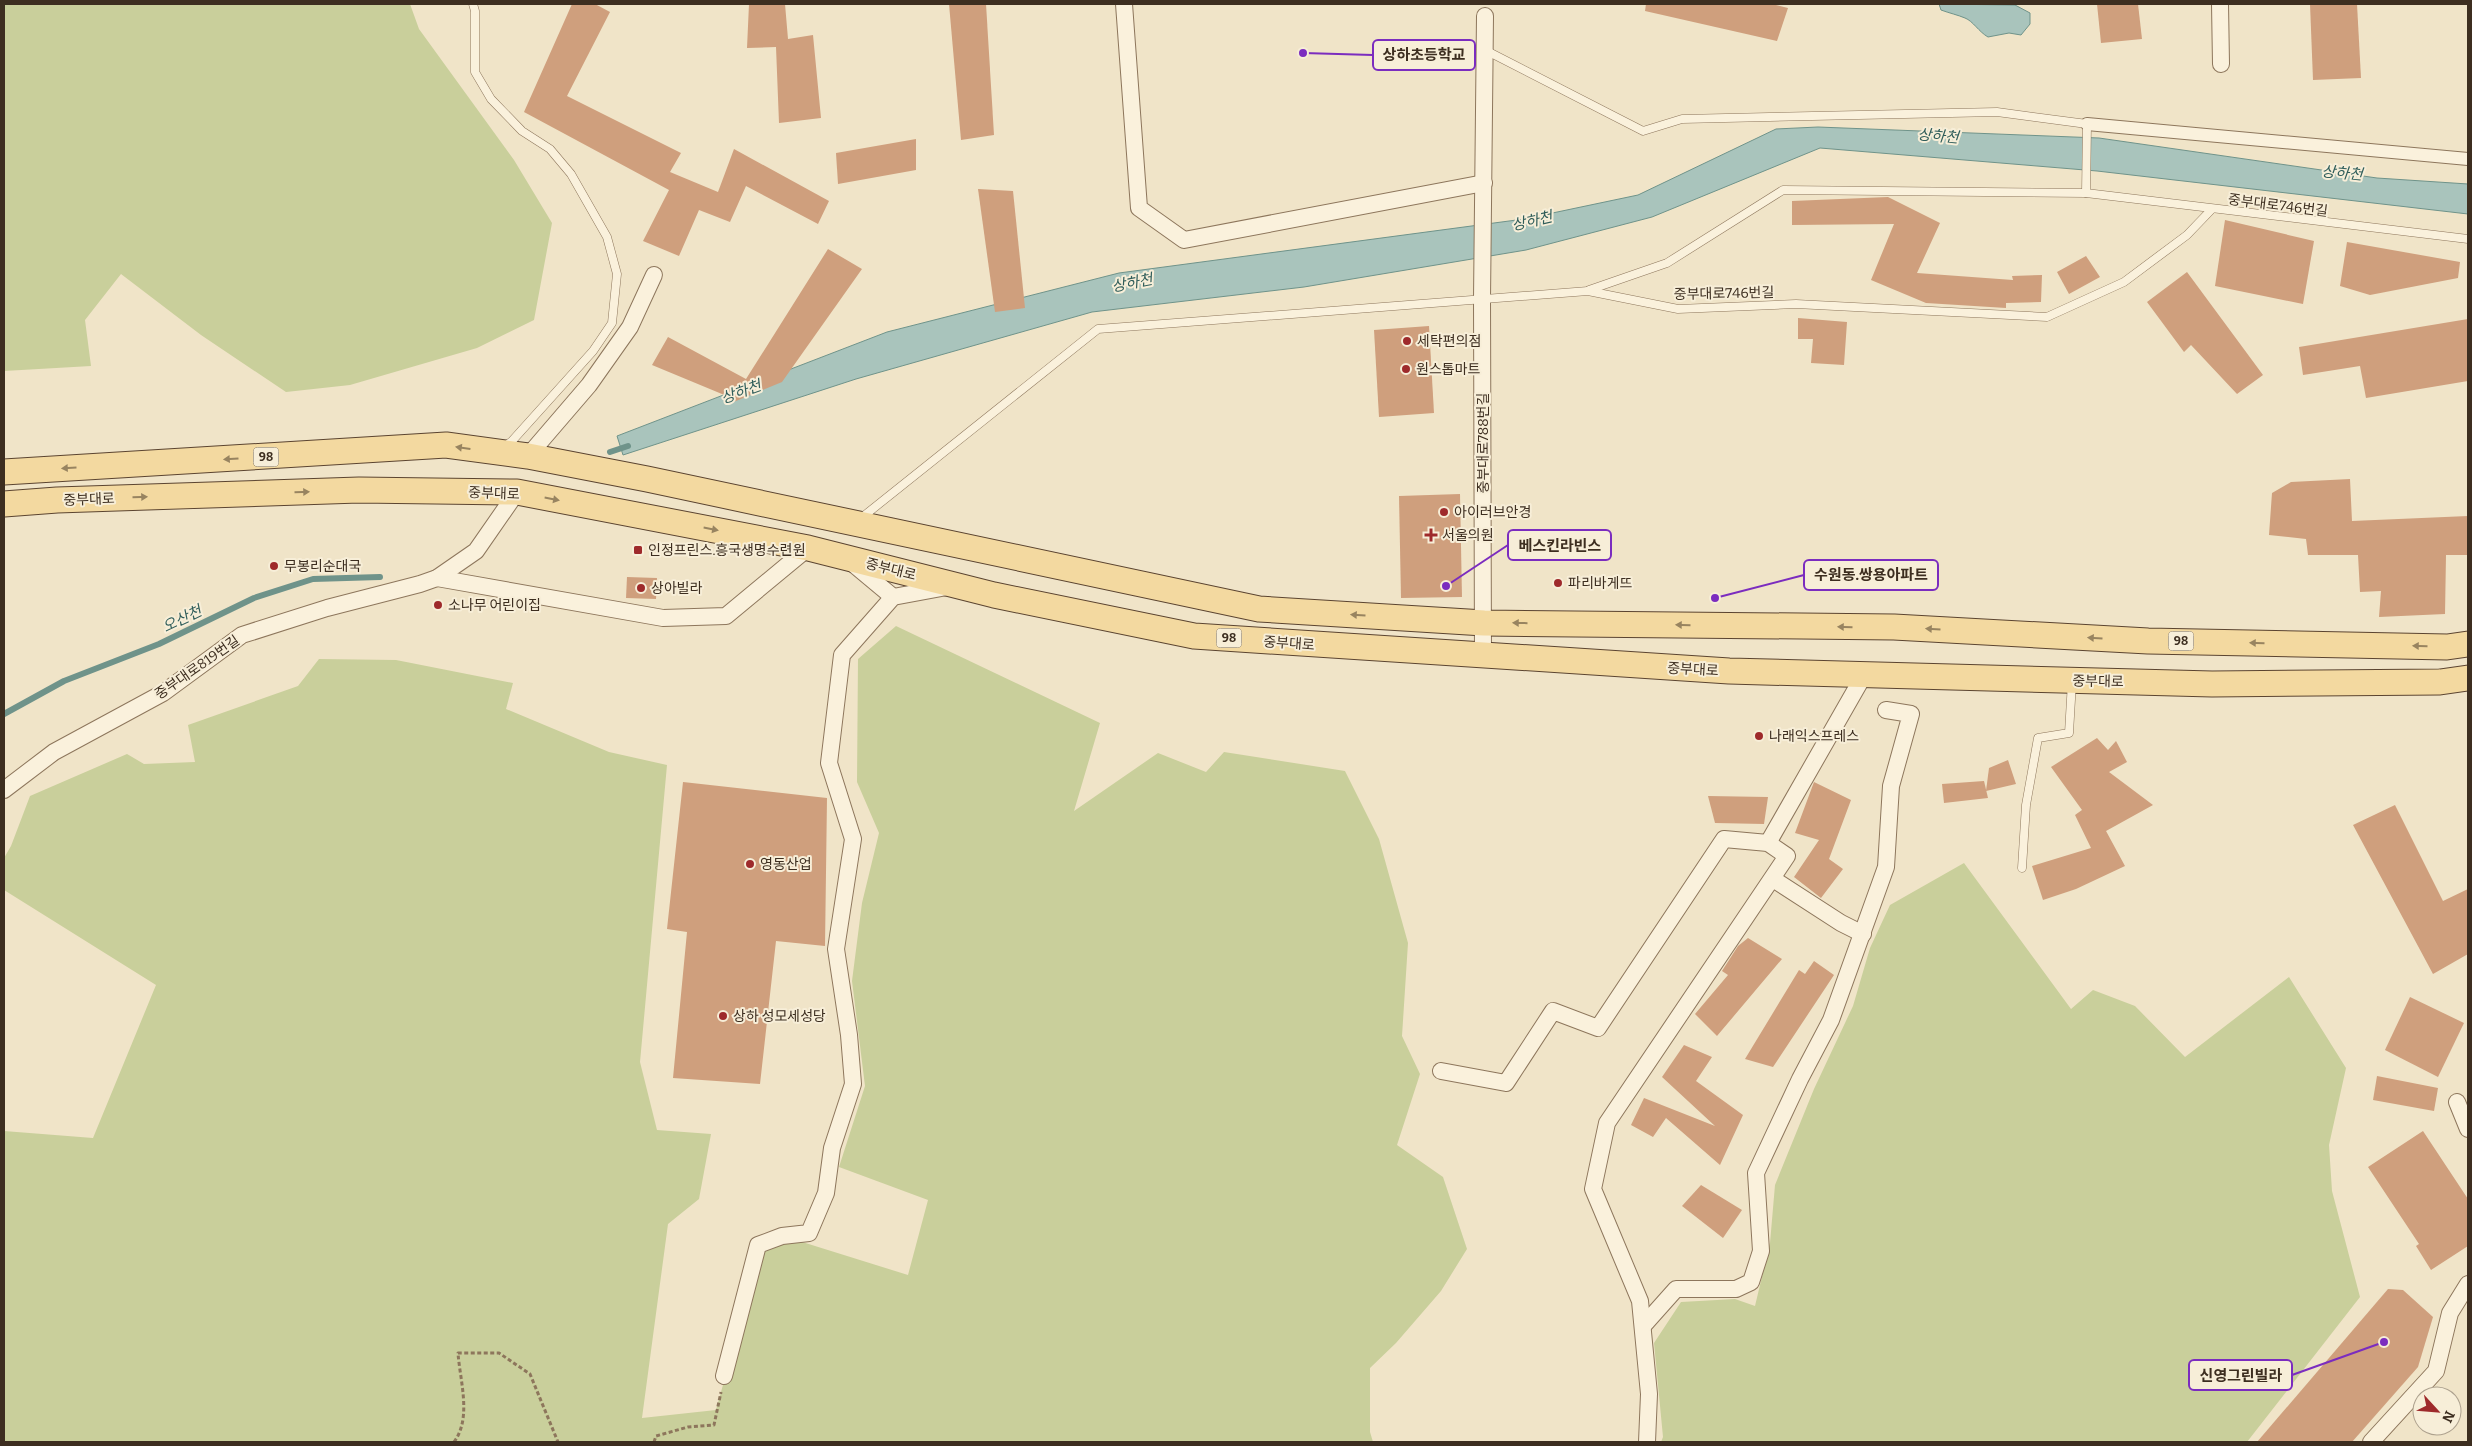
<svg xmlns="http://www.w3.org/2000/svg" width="2472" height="1446" viewBox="0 0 2472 1446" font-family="Bitter,'Noto Sans KR',serif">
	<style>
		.green { fill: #c9cf9b }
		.water { fill: #a9c4bc; stroke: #6f938a }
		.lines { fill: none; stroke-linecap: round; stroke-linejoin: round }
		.stream { stroke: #6f938a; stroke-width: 6 }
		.building { fill: #cf9f7d }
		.service-casing { stroke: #8d765c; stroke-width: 9 }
		.pedestrian-casing { stroke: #8d765c; stroke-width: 14 }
		.minor-casing { stroke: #8d765c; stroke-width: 18 }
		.primary-casing { stroke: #5b4430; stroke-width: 27 }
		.path { stroke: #8d765c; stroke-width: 3; stroke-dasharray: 4 2.5; stroke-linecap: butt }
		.service { stroke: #faf1dc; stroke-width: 8 }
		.pedestrian { stroke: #faf1dc; stroke-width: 12 }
		.minor { stroke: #faf1dc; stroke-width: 16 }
		.primary { stroke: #f3d9a0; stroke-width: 25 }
		.oneway { fill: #988460 }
		.poi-dot { fill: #9e2a2b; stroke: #f7eed8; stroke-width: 2 }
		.labels { text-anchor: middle; stroke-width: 4; stroke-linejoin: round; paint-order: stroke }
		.shield { fill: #f7eed8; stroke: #756857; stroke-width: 1 }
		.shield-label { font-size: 12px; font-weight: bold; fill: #3d2e20 }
		.street-label { font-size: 14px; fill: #3d2e20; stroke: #f7eed8 }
		.poi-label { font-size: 14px; fill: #3d2e20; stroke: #f7eed8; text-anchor: start }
		.water-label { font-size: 15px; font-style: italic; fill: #2f5d5a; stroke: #f7eed8 }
		.leader { fill: none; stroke: #7b2cbf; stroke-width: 2 }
		.callout-dot { fill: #7b2cbf; stroke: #f7eed8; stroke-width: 2 }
		.callout { fill: #f7eed8; stroke: #7b2cbf; stroke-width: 2 }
		.callout-label { font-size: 15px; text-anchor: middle; font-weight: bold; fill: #3d2e20 }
	</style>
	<rect width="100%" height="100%" fill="#f0e4c8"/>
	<g class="green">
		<path d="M4,4H410L419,29L514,160L552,223L534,320L477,348L350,385L286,392L201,335L121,274L85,320L91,366L4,371Z"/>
		<path d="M896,626L1100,723L1074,811L1158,753L1206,772L1224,752L1345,771L1379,839L1408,943L1402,1036L1420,1074L1397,1145L1443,1177L1467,1249L1441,1291L1396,1343L1370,1368V1432L1373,1442H4V1131L93,1138L156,985L4,890V858L11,846L30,796L127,754L144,764L195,762L188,725L298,686L319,659L396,660L513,683L506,709L609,752L667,765L640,1062L657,1130L711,1134L699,1199L668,1224L642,1418L716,1410L763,1241H799L908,1275L928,1200L839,1167L865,1086L852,981L862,903L879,833L857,782L858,659Z"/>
		<path d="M1964,863L2071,1009L2093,990L2135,1006L2185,1057L2289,977L2346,1068L2329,1145L2332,1191L2360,1297L2247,1442H1661L1663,1437L1654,1343L1681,1302L1735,1299L1755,1306L1770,1243L1775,1185L1814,1089L1853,1006L1870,948L1890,905Z"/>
	</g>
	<g class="water">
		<path d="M1939,4L2015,5L2030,13V24L2021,35L2009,33L1988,37C1979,32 1973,21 1965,18C1958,15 1949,13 1941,10Z"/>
		<path d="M1818,127L2099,138L2377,178L2468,184V214L2097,171L1820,148L1652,217L1526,250L1304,287L1092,312L856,379L623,455L617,436L887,332L1119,273L1524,219L1638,195L1776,129Z"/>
	</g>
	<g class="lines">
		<g class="stream">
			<path d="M610,452L628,446"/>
			<path d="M4,714L64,681L159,644L254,598L313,579L380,577"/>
		</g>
	</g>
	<g class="building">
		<path d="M572,4H595L610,12L567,96L681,153L670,172L718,192L734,149L829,201L818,224L746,186L730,222L699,210L679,256L643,241L669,190L524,112Z"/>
		<path d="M749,4H785L788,39L813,35L821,118L779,123L776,47L747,48Z"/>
		<path d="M949,4H986L994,135L961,140Z"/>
		<path d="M1646,4H1772L1788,8L1777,41L1645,11Z"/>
		<path d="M2097,4H2138L2142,39L2101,43Z"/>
		<path d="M2310,4H2357L2361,78L2313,80Z"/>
		<path d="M916,139V170L838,184L836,153Z"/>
		<path d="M978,189L1013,191L1025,308L995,312Z"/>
		<path d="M1888,197L1940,223L1917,273L2013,280L2012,276L2042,275L2041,302L2006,303V308L1926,303L1871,280L1894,224L1792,225V201Z"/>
		<path d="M2225,220L2314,241L2303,304L2215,286Z"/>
		<path d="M2347,242L2460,262L2458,278L2370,295L2340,286Z"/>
		<path d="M828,249L862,269L782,382L731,403L734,399L652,365L668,337L746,379Z"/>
		<path d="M2086,256L2100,277L2069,294L2057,272Z"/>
		<path d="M2187,272L2263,375L2237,394L2191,345L2184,352L2147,302Z"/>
		<path d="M1798,318L1847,322L1844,365L1811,363L1813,339H1798Z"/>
		<path d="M2468,319V381L2366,398L2360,366L2303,375L2299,347Z"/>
		<path d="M1429,326L1434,413L1379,417L1374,330Z"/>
		<path d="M2350,479L2352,521L2468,516V555H2446L2445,614L2379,617L2381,591L2360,592L2358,555H2308L2306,539L2269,535L2272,493L2291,482Z"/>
		<path d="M1460,494L1462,597L1401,598L1399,496Z"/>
		<path d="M627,577L657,578L656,599L626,598Z"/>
		<path d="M2097,738L2108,750L2116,741L2127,762L2109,772L2153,805L2106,831L2125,866L2076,889L2043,900L2032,866L2091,848L2075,815L2082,810L2051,767Z"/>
		<path d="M2008,760L2016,784L1986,791L1989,768Z"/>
		<path d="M1984,781L1988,798L1944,803L1942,784Z"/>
		<path d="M683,782L827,798L825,946L776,941L760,1084L673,1078L687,932L667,929Z"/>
		<path d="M1814,782L1851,800L1829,859L1843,869L1821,898L1794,877L1819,840L1795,833Z"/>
		<path d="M1708,796L1768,797L1764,824L1715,823Z"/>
		<path d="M2395,805L2443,901L2468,889V954L2433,974L2353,825Z"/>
		<path d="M1748,938L1782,959L1717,1036L1695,1014L1728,975L1722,971L1738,946Z"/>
		<path d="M1814,961L1834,975L1773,1067L1745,1059L1799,970L1805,974Z"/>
		<path d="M2410,997L2464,1023L2438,1077L2385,1050Z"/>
		<path d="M1684,1045L1712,1057L1696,1081L1743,1115L1720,1165L1666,1118L1653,1137L1631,1125L1644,1098L1715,1126L1662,1077Z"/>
		<path d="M2377,1076L2438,1088L2434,1111L2373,1100Z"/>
		<path d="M2423,1131L2468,1199V1246L2431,1270L2416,1246L2419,1244L2368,1167Z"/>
		<path d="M1701,1185L1742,1210L1723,1238L1682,1206Z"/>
		<path d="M2388,1289L2403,1290L2433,1317L2418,1367L2352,1442H2257Z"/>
	</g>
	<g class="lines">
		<defs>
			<g id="service">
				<path d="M473,4L475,11V72L491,99L522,131L550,149L571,174L607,237L617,274L612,323L593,351L512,441L504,447"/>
				<path d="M1485,50L1643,131L1682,119L1997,112L2087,124L2086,193"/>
				<path d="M1589,290L1667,263L1783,190L2086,193L2468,239"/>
				<path d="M860,519L1098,329L1588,291L1678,309L1796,304L2047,317L2124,282L2187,235L2211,210"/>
				<path d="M2022,868L2026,805L2038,738L2069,733L2072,682"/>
			</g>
			<path id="pedestrian" d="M2087,124L2468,159"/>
			<g id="minor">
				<path d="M1124,4L1139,208L1184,240L1484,183"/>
				<path d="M2220,4L2221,64"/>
				<path d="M528,456L589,385L630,327L654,275"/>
				<path d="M851,562L893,597"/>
				<path d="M437,578L663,618L726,616L808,548"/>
				<path d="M1483,656L1482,299L1485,16"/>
				<path d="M4,790L54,752L163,693L242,635L327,608L420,584L437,578L476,551L517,492"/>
				<path d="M1768,843L1864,675"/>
				<path d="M1773,879L1841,923L1863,934"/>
				<path d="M1441,1071L1506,1083L1553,1011L1598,1028L1724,839L1768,843L1787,856L1607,1123L1593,1189L1640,1301L1649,1394L1647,1442"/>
				<path d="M2457,1102L2468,1129"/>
				<path d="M1643,1326L1676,1289H1736L1751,1282L1761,1251L1756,1173L1800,1079L1831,1020L1886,867L1891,786L1911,714L1886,710"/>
				<path d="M724,1376L758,1245L782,1236L809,1233L826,1193L832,1148L853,1084L849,1035L836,949L853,839L829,763L842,655L893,597L947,587"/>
				<path d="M2371,1442L2436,1371L2450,1313L2468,1284"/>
			</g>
			<g id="primary">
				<path d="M4,472L446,445L528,456L647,479L1259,609L1484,623L1894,627L2148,641L2447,647L2468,644"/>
				<path d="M4,504L57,500L359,490L517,492L808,548L994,595L1194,636L1729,671L2212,684L2440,682L2468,678"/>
			</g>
		</defs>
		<use href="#service" class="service-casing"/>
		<use href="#pedestrian" class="pedestrian-casing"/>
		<use href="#minor" class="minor-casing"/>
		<use href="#primary" class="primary-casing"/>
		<g class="path">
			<path d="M454,1442C472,1418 460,1381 458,1353H499L530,1374L558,1442"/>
			<path d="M654,1442L656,1436L688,1427L714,1425L721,1392"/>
		</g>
		<use href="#service" class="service"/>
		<use href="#pedestrian" class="pedestrian"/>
		<use href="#minor" class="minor"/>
		<use href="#primary" class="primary"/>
	</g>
	<defs><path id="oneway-solid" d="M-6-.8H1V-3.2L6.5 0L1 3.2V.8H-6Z" transform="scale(1.25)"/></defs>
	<g class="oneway">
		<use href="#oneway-solid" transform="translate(463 448) rotate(-172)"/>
		<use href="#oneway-solid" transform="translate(231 459) rotate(176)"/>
		<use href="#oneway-solid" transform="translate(69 468) rotate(177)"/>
		<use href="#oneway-solid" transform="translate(302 492) rotate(-2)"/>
		<use href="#oneway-solid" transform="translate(140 497) rotate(-2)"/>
		<use href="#oneway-solid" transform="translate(552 499) rotate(11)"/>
		<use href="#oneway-solid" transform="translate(711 529) rotate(11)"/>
		<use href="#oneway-solid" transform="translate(1358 615) rotate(-177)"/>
		<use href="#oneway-solid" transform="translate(1520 623) rotate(-179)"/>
		<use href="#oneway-solid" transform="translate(1683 625) rotate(-179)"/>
		<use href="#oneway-solid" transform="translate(1845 627) rotate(-179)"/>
		<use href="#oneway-solid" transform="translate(1933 629) rotate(-177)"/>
		<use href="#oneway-solid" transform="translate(2095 638) rotate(-177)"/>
		<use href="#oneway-solid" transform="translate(2257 643) rotate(-179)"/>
		<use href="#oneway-solid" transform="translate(2420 646) rotate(-179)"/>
	</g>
	<g class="poi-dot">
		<circle cx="1407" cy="341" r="5"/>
		<circle cx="1406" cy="369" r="5"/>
		<circle cx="1444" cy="512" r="5"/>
		<path d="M1428.5 527.5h5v5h5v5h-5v5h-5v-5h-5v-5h5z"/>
		<rect x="633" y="545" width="10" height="10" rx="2.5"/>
		<circle cx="274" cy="566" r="5"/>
		<circle cx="1558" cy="583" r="5"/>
		<circle cx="641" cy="588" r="5"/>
		<circle cx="438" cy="605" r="5"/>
		<circle cx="1759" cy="736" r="5"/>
		<circle cx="750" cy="864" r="5"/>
		<circle cx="723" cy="1016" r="5"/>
	</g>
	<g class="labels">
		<g class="shield">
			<rect x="253.5" y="447.5" width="25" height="19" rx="4"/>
			<rect x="1216.5" y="628.5" width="25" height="19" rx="4"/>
			<rect x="2168.5" y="631.5" width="25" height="19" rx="4"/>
		</g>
		<g class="shield-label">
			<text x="266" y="461">98</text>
			<text x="1229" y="642">98</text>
			<text x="2181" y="645">98</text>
		</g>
		<g class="street-label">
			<text transform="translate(2278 205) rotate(7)" y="5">중부대로746번길</text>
			<text transform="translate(1724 293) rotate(-1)" y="5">중부대로746번길</text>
			<text transform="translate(1483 443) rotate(-90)" y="5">중부대로788번길</text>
			<text transform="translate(494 493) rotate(2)" y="5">중부대로</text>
			<text transform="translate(89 499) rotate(-2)" y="5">중부대로</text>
			<text transform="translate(891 569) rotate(14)" y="5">중부대로</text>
			<text transform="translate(1289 643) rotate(4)" y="5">중부대로</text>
			<text transform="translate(197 667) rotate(-35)" y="5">중부대로819번길</text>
			<text transform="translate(1693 669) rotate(3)" y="5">중부대로</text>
			<text transform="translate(2098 681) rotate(1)" y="5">중부대로</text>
		</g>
		<g class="poi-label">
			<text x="1417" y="346">세탁편의점</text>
			<text x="1416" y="374">원스톱마트</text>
			<text x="1454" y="517">아이러브안경</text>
			<text x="1442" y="540">서울의원</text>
			<text x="648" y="555">인정프린스.흥국생명수련원</text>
			<text x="284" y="571">무봉리순대국</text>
			<text x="1568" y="588">파리바게뜨</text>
			<text x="651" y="593">상아빌라</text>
			<text x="448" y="610">소나무 어린이집</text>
			<text x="1769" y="741">나래익스프레스</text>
			<text x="760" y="869">영동산업</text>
			<text x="733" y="1021">상하 성모세성당</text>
		</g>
		<g class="water-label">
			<text transform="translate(1938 136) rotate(5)" y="5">상하천</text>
			<text transform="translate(2342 173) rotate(5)" y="5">상하천</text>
			<text transform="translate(1532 221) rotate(-13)" y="5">상하천</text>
			<text transform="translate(1132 283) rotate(-11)" y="5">상하천</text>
			<text transform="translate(741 392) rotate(-20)" y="5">상하천</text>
			<text transform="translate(182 619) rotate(-26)" y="5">오산천</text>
		</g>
	</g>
	<path class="leader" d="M1303 53L1373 55M1446 586L1508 545M1715 598L1804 575M2384 1342L2292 1375"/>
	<g class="callout-dot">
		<circle cx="1303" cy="53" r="5"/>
		<circle cx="1446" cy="586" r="5"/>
		<circle cx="1715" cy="598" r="5"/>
		<circle cx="2384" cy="1342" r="5"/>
	</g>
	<g class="callout">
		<rect x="1373" y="40" width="102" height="30" rx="5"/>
		<rect x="1508" y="530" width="103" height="30" rx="5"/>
		<rect x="1804" y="560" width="134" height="30" rx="5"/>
		<rect x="2189" y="1360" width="103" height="30" rx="5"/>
	</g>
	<g class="callout-label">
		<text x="1424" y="60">상하초등학교</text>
		<text x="1560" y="551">베스킨라빈스</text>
		<text x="1871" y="580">수원동.쌍용아파트</text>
		<text x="2241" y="1381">신영그린빌라</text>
	</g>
	<rect width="2472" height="1446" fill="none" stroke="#3d2e20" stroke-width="10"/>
	<g transform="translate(2437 1411) rotate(116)"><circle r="24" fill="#f7eed8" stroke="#ada18e"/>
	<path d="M0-4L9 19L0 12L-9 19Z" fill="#9e2a2b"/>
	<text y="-8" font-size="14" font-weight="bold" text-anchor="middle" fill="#3d2e20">N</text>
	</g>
</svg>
